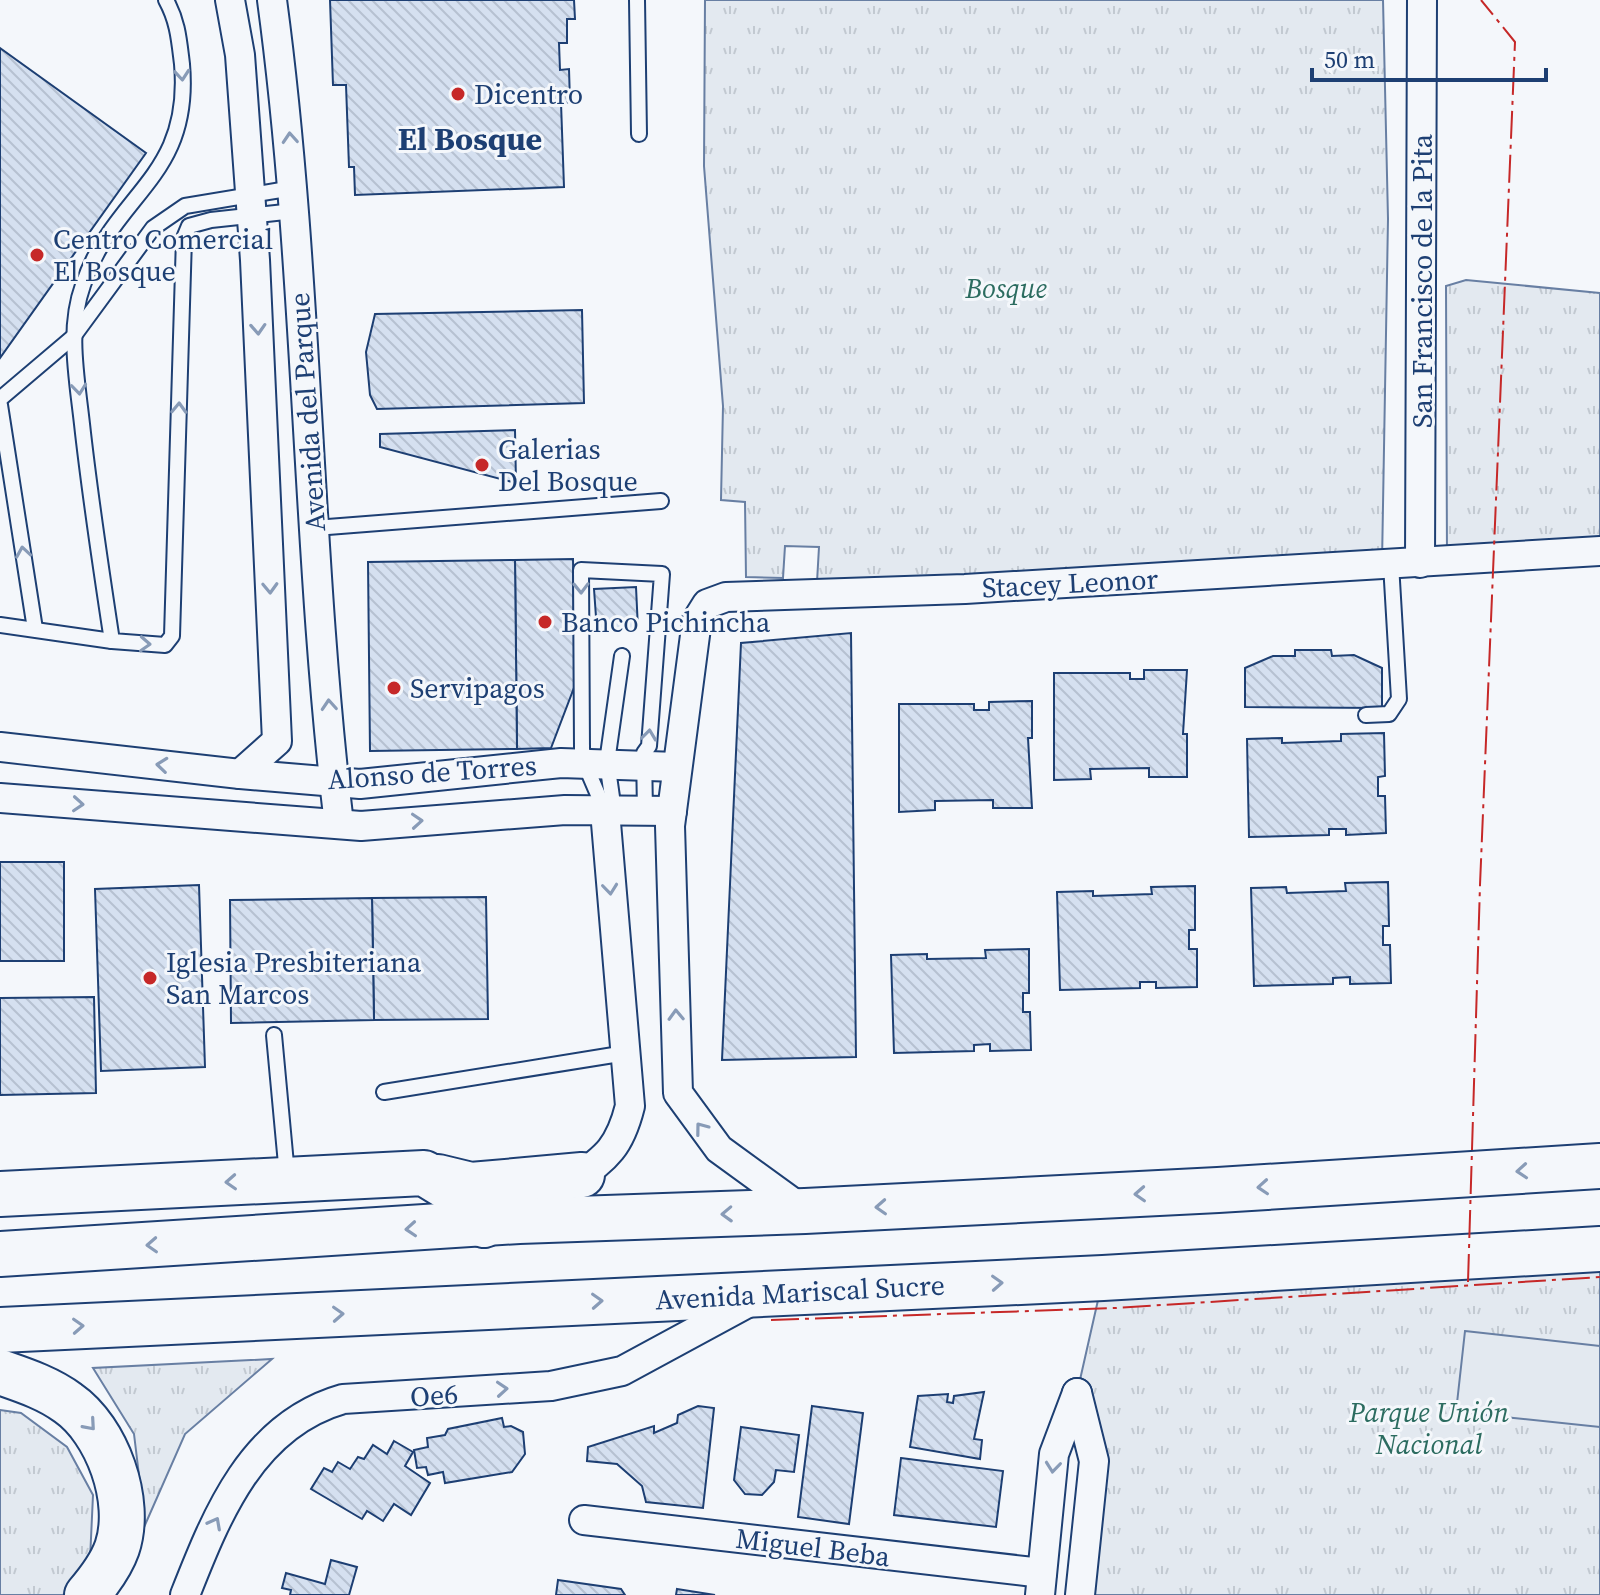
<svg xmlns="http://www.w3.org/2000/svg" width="1600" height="1595" viewBox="0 0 1600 1595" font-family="'Source Serif 4',serif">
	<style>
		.grass { fill: url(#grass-tufts); stroke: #687fa3; stroke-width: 2 }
		.pitch { fill: #e3e9f0; stroke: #687fa3; stroke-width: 2 }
		.building { fill: url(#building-back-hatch); stroke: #1d3f73; stroke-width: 2 }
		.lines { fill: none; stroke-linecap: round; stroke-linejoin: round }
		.lane-casing { stroke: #1d3f73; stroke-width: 18 }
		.street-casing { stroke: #1d3f73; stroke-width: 32 }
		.primary-casing { stroke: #1d3f73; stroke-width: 48 }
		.lane { stroke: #f4f7fb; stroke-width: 14 }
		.street { stroke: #f4f7fb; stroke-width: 28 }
		.primary { stroke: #f4f7fb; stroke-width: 44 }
		.power { stroke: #c62828; stroke-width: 2; stroke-dasharray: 28 6 4 6; stroke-linecap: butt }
		.oneway { stroke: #889bb7 }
		.poi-dot { fill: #c62828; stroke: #f4f7fb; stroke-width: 3 }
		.labels { text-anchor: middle; stroke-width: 6; stroke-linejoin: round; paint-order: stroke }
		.poi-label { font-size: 28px; fill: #1d3f73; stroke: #f4f7fb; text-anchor: start }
		.street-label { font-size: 28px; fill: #1d3f73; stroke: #f4f7fb }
		.park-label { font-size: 28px; font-style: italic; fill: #2c6c60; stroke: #f4f7fb }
		.quarter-label { font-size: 32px; font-weight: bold; fill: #1d3f73; stroke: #f4f7fb }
	</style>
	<defs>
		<pattern id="grass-tufts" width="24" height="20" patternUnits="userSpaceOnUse" patternTransform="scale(2)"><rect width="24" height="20" fill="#e3e9f0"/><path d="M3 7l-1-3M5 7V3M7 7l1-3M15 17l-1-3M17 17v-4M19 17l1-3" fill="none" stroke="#c2c9d1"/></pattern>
		<pattern id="building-back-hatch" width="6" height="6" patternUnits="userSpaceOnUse" patternTransform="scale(2)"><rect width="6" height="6" fill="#d5e0f0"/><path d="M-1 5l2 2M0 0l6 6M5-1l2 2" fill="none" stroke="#b6c1d1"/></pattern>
	</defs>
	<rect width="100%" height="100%" fill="#f4f7fb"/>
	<g class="grass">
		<path d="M705,0H1383L1388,219L1382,563L817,582L819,547L785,546L783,578L746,577L745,502L721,500L723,406L704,166Z"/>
		<path d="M1466,280L1600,293V549L1447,562L1446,286Z"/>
		<path d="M1600,1250V1595H1080L1094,1461L1077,1393L1103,1278Z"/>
		<path d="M272,1359L185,1434L145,1525L134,1434L93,1368Z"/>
		<path d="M0,1410L21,1413L67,1447L93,1495L90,1560L63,1595H0Z"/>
	</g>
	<path class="pitch" d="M1465,1331L1600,1346V1427L1456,1412Z"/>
	<g class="building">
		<path d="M330,0H574L575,19H567V43H559L560,70L569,69L570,102L561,103L564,187L355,195L354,167H349L346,85H333Z"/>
		<path d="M0,48L146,153L0,358Z"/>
		<path d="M582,310L584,403L377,409L370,395L366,352L375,314Z"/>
		<path d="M515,430L516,483L380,447V434Z"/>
		<path d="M573,559L575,685L551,748L517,749L515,560Z"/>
		<path d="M515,560L517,749L370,751L368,562Z"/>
		<path d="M636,587L638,629L597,631L594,589Z"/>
		<path d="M851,633L856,1057L722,1060L741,643Z"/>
		<path d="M1295,650H1331L1332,656L1354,655L1382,668V708L1245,707V668L1273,656H1295Z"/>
		<path d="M1144,670H1187L1183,734H1187V777H1149V768L1090,769L1091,779L1054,780V673H1130V679H1144Z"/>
		<path d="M1032,701V738H1028L1032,808H993V800L935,801V810L899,812V704H974V710H989V702Z"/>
		<path d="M1384,733L1385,776L1378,777V796H1385L1386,833L1346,835V829H1329V835L1249,837L1247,739L1282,738V743L1341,741V734Z"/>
		<rect x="0" y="862" width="64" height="99"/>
		<path d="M1388,882L1389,926H1383V945H1390L1391,983L1350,984V977L1333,978V984L1254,986L1251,888L1286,887L1287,893L1346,891L1345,883Z"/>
		<path d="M199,885L205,1067L101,1071L95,889Z"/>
		<path d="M1195,886V930H1189V949H1197V987L1156,988V982H1140V988L1060,990L1057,892L1093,891V896L1152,894L1151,887Z"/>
		<path d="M486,897L488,1019L374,1020L372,898Z"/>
		<path d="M372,898L374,1020L231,1023L230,900Z"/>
		<path d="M1029,949V993H1023V1012H1030L1031,1050L990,1051V1044L974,1045V1051L894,1053L891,955L927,954V959L986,958L985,950Z"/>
		<path d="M94,997L96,1093L0,1095V998Z"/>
		<path d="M984,1392L974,1439L982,1440L980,1459L910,1447L918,1396L948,1394L947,1402L953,1403L954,1396Z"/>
		<path d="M698,1406L714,1408L703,1508L646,1502L642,1486L617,1464L587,1461L588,1447L654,1426V1433L677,1423L678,1415Z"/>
		<path d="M812,1406L863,1413L849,1524L798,1517Z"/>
		<path d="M502,1418L504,1427L511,1426L523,1432L525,1454L512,1472L445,1483L443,1472L428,1475L426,1467L417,1468L414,1450L428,1447L427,1438L445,1435L448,1429Z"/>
		<path d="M741,1427L799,1435L794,1472L776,1470L774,1482L762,1495L745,1494L734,1480Z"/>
		<path d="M394,1441L413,1452L405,1466L430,1483L411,1515L394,1504L383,1521L367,1511L362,1519L311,1489L324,1468L332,1472L338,1462L350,1469L358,1457L364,1459L373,1445L387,1454Z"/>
		<path d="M901,1458L1003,1471L996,1527L894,1515Z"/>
		<path d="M331,1560L357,1567L349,1595H290L291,1590L282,1588L286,1573L325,1584Z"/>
		<path d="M558,1580L621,1589L625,1595H556Z"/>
		<path d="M677,1589L715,1595H676Z"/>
	</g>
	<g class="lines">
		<defs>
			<g id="lane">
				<path d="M166,0C178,22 179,40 182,64C192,179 114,192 83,285C67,329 77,378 82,424C90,497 101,569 112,641L165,645L172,636L184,238L189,226L211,220L294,211"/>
				<path d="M637,0L639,134"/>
				<path d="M0,399L73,337L153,228L185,206L293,188"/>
				<path d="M0,405L35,629"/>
				<path d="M315,528L661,501"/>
				<path d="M0,625L112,641"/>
				<path d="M1366,715L1389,714L1399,699L1391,564"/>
				<path d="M605,811L584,762L582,749L581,570L662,574L649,746L644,753L645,811"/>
				<path d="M614,811L607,762L622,656"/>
				<path d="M274,1035L287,1175"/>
				<path d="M384,1092L626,1053"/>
			</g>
			<g id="street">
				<path d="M230,0L240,55L255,260L277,741L240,774"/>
				<path d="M272,0C309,273 306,550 339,824"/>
				<path d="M1420,563L1422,0"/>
				<path d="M0,747L240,774L360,784L561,763L677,767"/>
				<path d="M0,798L361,826L565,810L672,811"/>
				<path d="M570,1184C605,1158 619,1150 630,1106L605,811"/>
				<path d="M803,1210L719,1149L678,1093L670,826L697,620L707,604L726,597L965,589L1600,551"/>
				<path d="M1077,1393L1094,1461L1080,1595"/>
				<path d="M584,1520L1042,1573"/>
				<path d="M185,1595C217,1514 252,1425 343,1399L551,1386L622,1371L755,1299"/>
				<path d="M1040,1595L1054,1454L1077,1393"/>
			</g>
			<g id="primary">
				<path d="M438,1177L471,1185L582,1175"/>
				<path d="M0,1194L424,1173L468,1200L484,1225"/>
				<path d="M0,1254L519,1221L805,1211L1218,1190L1600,1166"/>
				<path d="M0,1330L1103,1278L1600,1249"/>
				<path d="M0,1372C23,1380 48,1388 68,1403C107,1430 133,1501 117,1548C111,1565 99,1581 87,1595"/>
			</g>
		</defs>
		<use href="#lane" class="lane-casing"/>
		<use href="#street" class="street-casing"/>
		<use href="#primary" class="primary-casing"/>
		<use href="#lane" class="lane"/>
		<use href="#street" class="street"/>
		<use href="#primary" class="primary"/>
		<g class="power">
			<path d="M1468,1282L1480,885L1515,42L1481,0"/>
			<path d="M771,1320L1115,1308L1600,1277"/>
		</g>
	</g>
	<defs><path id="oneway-chevron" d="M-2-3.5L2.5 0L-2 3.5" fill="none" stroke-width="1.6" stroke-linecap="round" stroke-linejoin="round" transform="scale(2)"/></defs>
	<g class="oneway">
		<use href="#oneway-chevron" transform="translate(182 75) rotate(85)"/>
		<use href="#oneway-chevron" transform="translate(290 138) rotate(-94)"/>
		<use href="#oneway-chevron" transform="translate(258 329) rotate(87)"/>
		<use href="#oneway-chevron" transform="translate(79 389) rotate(84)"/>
		<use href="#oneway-chevron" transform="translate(179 408) rotate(-88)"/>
		<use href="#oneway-chevron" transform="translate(23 552) rotate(-99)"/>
		<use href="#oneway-chevron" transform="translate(270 588) rotate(88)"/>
		<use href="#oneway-chevron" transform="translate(581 588) rotate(89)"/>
		<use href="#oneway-chevron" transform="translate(145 644) rotate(3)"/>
		<use href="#oneway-chevron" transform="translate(329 705) rotate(-94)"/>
		<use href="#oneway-chevron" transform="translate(649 735) rotate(-83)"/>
		<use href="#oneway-chevron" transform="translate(162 765) rotate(-174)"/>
		<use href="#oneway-chevron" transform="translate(78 804) rotate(4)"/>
		<use href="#oneway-chevron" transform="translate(417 821) rotate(-4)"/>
		<use href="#oneway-chevron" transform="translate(610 889) rotate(84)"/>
		<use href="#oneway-chevron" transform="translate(676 1015) rotate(-92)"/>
		<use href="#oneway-chevron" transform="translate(701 1128) rotate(-127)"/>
		<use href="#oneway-chevron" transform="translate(1522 1171) rotate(176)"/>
		<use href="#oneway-chevron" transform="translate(231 1182) rotate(177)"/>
		<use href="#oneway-chevron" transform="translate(1263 1187) rotate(176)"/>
		<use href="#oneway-chevron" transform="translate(1140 1194) rotate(177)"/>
		<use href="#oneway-chevron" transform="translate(881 1207) rotate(177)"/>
		<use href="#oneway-chevron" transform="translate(727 1214) rotate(178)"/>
		<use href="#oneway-chevron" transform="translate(411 1229) rotate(176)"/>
		<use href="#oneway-chevron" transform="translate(152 1245) rotate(177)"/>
		<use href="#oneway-chevron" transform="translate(997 1283) rotate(-3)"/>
		<use href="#oneway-chevron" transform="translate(597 1301) rotate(-3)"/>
		<use href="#oneway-chevron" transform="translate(338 1314) rotate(-3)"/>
		<use href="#oneway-chevron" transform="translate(78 1326) rotate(-3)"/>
		<use href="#oneway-chevron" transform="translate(502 1389) rotate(-4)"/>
		<use href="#oneway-chevron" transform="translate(90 1425) rotate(49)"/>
		<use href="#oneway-chevron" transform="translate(1053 1467) rotate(96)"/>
		<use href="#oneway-chevron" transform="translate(215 1523) rotate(-62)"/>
	</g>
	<g class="poi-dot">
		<circle cx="458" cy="94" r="8"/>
		<circle cx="37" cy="255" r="8"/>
		<circle cx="482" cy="465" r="8"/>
		<circle cx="545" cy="622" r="8"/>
		<circle cx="394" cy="688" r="8"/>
		<circle cx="150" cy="978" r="8"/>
	</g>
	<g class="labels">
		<g class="poi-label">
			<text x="474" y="104">Dicentro</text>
			<text x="53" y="249">Centro Comercial<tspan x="53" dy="32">El Bosque</tspan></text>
			<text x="498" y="459">Galerias<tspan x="498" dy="32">Del Bosque</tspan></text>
			<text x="561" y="632">Banco Pichincha</text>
			<text x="410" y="698">Servipagos</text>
			<text x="166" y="972">Iglesia Presbiteriana<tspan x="166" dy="32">San Marcos</tspan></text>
		</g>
		<g class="street-label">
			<text transform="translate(1422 281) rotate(-90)" y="10">San Francisco de la Pita</text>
			<text transform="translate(307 412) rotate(-94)" y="10">Avenida del Parque</text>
			<text transform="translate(1070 583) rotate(-3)" y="10">Stacey Leonor</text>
			<text transform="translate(432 772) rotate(-4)" y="10">Alonso de Torres</text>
			<text transform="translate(800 1292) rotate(-3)" y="10">Avenida Mariscal Sucre</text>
			<text transform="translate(434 1395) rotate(-4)" y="10">Oe6</text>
			<text transform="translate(813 1547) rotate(7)" y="10">Miguel Beba</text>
		</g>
		<g class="park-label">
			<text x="1006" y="298">Bosque</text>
			<text x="1429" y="1422">Parque Unión<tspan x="1429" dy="32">Nacional</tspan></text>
		</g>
		<g class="quarter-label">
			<text x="470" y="150">El Bosque</text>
		</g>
	</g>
	<path d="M1312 68v12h234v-12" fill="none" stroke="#1d3f73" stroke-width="4"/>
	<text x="1324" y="68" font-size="24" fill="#1d3f73" stroke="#f4f7fb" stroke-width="6" paint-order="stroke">50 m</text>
</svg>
